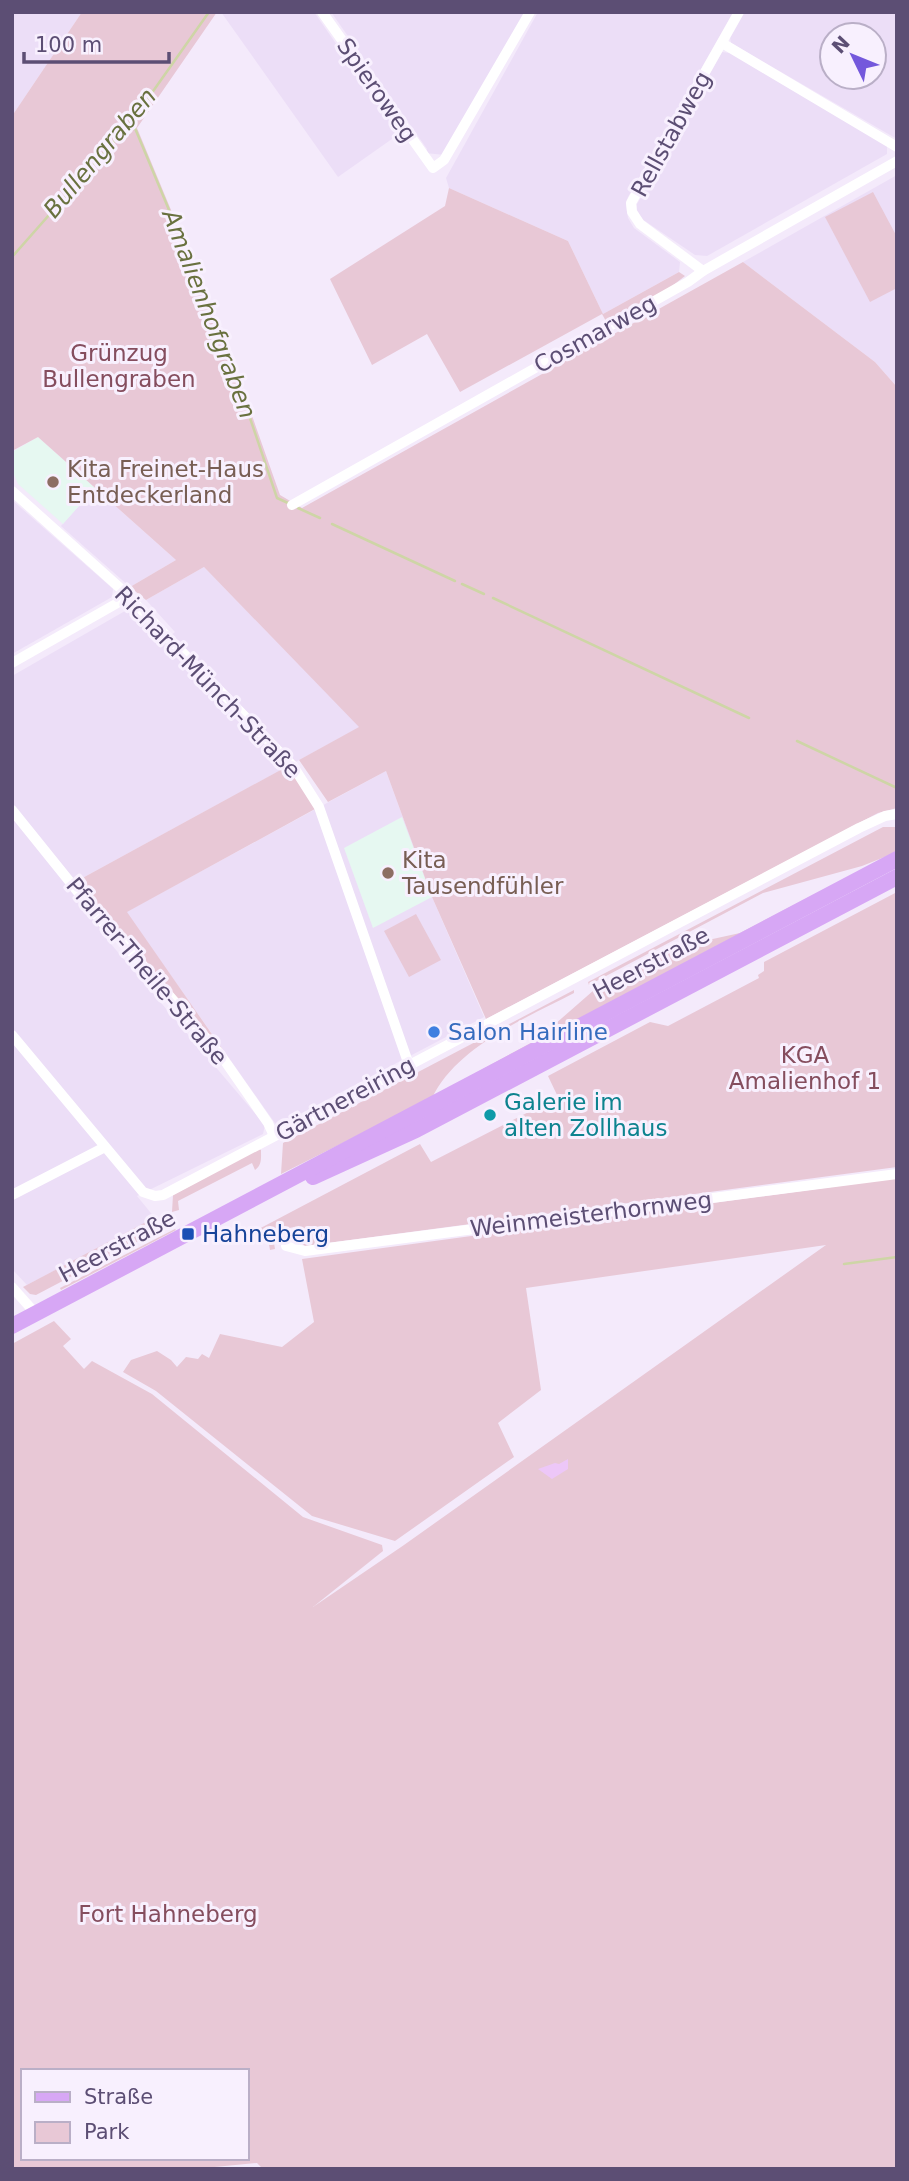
<svg xmlns="http://www.w3.org/2000/svg" width="909" height="2181" viewBox="0 0 909 2181" font-family="'DejaVu Sans',sans-serif">
	<style>
		.residential { fill: #ecdef7; fill-rule: evenodd }
		.education { fill: #e6f8f1 }
		.green { fill: #e8c8d6; fill-rule: evenodd }
		.sand { fill: #edc7f8 }
		.lines { fill: none; stroke-linecap: round; stroke-linejoin: round }
		.stream { stroke: #ced5a6; stroke-width: 2.5 }
		.minor { stroke: #fff; stroke-width: 10 }
		.primary { stroke: #d7a7f5; stroke-width: 16 }
		.education-dot { fill: #8d6e63; stroke: #f8f0fe; stroke-width: 2.5 }
		.shop-dot { fill: #3f7fe0; stroke: #f8f0fe; stroke-width: 2.5 }
		.culture-dot { fill: #0f9aa8; stroke: #f8f0fe; stroke-width: 2.5 }
		.transit-dot { fill: #1a4fb4; stroke: #f8f0fe; stroke-width: 2.5 }
		.labels { text-anchor: middle; stroke-width: 6; stroke-linejoin: round; paint-order: stroke }
		.street-label { font-size: 23px; fill: #5c4e74; stroke: #f8f0fe }
		.park-label { font-size: 23px; fill: #854d5e; stroke: #f8f0fe }
		.education-label { font-size: 23px; fill: #785e54; stroke: #f8f0fe; text-anchor: start }
		.shop-label { font-size: 23px; fill: #366cbe; stroke: #f8f0fe; text-anchor: start }
		.culture-label { font-size: 23px; fill: #0d838f; stroke: #f8f0fe; text-anchor: start }
		.transit-label { font-size: 23px; fill: #164399; stroke: #f8f0fe; text-anchor: start }
		.water-label { font-size: 24px; font-style: italic; fill: #69713f; stroke: #f8f0fe }
	</style>
	<rect width="100%" height="100%" fill="#f4eafb"/>
	<g class="residential">
		<path d="M12,12H82L12,116Z"/>
		<path d="M221,12H314L399,134L338,177Z"/>
		<path d="M331,12H526L445,155L425,153L427,149Z"/>
		<path d="M538,12H734L628,197L626,205L628,218L634,228L680,262L679,272L603,314L568,241L449,188L446,178Z"/>
		<path d="M744,12H897V139L731,43L730,37ZM832,35H874V77H832Z"/>
		<path d="M722,52L730,53L887,146V154L707,256L695,255L642,219L637,210V204Z"/>
		<path d="M897,175V387L875,362L743,262Z"/>
		<path d="M95,488L176,560L130,587L61,526Z"/>
		<path d="M12,500L113,589L112,597L12,654Z"/>
		<path d="M204,567L360,727L77,881L68,888L100,926L99,930L265,1125L263,1134L137,1196L155,1218L27,1285L12,1269V676L125,611L137,613L165,640L175,632L146,600Z"/>
		<path d="M386,771L432,897L484,1017L277,1126L126,912Z"/>
	</g>
	<g class="education">
		<path d="M38,437L95,488L63,524L18,484L12,470V452Z"/>
		<path d="M402,817L432,897L373,928L344,848Z"/>
	</g>
	<g class="green">
		<path d="M82,12H217L137,128L227,345L280,495L302,508L743,262L875,362L897,387V808L878,813L486,1019L432,897L386,771L328,802L299,760L359,727L204,567L146,600L130,587L176,560L38,437L12,451V116Z"/>
		<path d="M449,188L568,241L603,314L679,272L685,276L672,286L607,323L602,314L460,392L427,334L372,365L330,279L445,206Z"/>
		<path d="M873,192L897,237V288L870,302L825,217Z"/>
		<path d="M286,767L290,768L315,809L127,912L232,1063L111,920H106L76,884L77,881Z"/>
		<path d="M883,827H897V852L862,866L763,893L589,985L588,982Z"/>
		<path d="M834,884L450,1087L538,1039L594,990L655,957L690,944L740,933Z"/>
		<path d="M897,892V1167L305,1246L299,1242L294,1227L272,1232L275,1249L270,1250L267,1234L255,1231L420,1144L431,1162L558,1097L548,1076L650,1022L668,1026L759,978L758,975L764,971V962Z"/>
		<path d="M416,914L441,960L409,977L384,931Z"/>
		<path d="M574,990V993C526,1018 456,1047 432,1098L281,1174L283,1143Z"/>
		<path d="M259,1149L261,1150C261,1159 262,1165 255,1170L252,1163L178,1201L179,1210L172,1212L173,1195Z"/>
		<path d="M897,1178V2169H263L257,2163L194,2169H12V1344L54,1321L71,1339L63,1346L84,1369L92,1361L152,1394L303,1517L382,1545L383,1551L313,1607L404,1545L826,1245L526,1288L541,1390L498,1423L514,1457L395,1541L312,1516L156,1391L123,1372L131,1360L157,1351L171,1360L177,1367L186,1357L198,1359L202,1354L209,1358L220,1334L282,1347L314,1322L302,1259ZM23,2071H247V2158H23Z"/>
		<path d="M146,1222L152,1234L36,1295L30,1294L23,1287Z"/>
		<path d="M175,1229L176,1230L61,1290L60,1288Z"/>
	</g>
	<path class="sand" d="M568,1459V1469L552,1479L538,1469L555,1463L559,1464Z"/>
	<g class="lines">
		<g class="stream">
			<path d="M132,121L226,347L277,498L288,503"/>
			<path d="M12,257L132,121L209,12"/>
			<path d="M298,508L320,518"/>
			<path d="M332,524L455,581"/>
			<path d="M462,584L484,594"/>
			<path d="M493,598L749,718"/>
			<path d="M797,741L897,788"/>
			<path d="M844,1264L897,1257"/>
		</g>
		<g class="minor">
			<path d="M322,12L433,168L444,160L530,12"/>
			<path d="M722,43L897,147"/>
			<path d="M703,271L640,224L632,212L631,203L739,12"/>
			<path d="M12,491L120,588L293,766L319,807L409,1065"/>
			<path d="M292,505L688,282L703,271L897,161"/>
			<path d="M12,663L128,597"/>
			<path d="M12,810L103,923L114,932L220,1054L268,1123L274,1136"/>
			<path d="M12,1035L143,1192L155,1196L163,1195L859,828L885,816L897,814"/>
			<path d="M12,1195L105,1147"/>
			<path d="M286,1246L305,1251L897,1174"/>
			<path d="M12,1287L36,1314"/>
		</g>
		<g class="primary">
			<path d="M313,1177L416,1130L897,877"/>
			<path d="M12,1326L897,859"/>
		</g>
	</g>
	<g class="education-dot">
		<circle cx="53" cy="482" r="7"/>
		<circle cx="388" cy="873" r="7"/>
	</g>
	<circle class="shop-dot" cx="434" cy="1032" r="7"/>
	<circle class="culture-dot" cx="490" cy="1115" r="7"/>
	<rect class="transit-dot" x="181" y="1227" width="14" height="14" rx="3.5"/>
	<g class="labels">
		<g class="street-label">
			<text transform="translate(377 90) rotate(55)" y="8">Spieroweg</text>
			<text transform="translate(671 134) rotate(-61)" y="8">Rellstabweg</text>
			<text transform="translate(595 334) rotate(-29)" y="8">Cosmarweg</text>
			<text transform="translate(208 682) rotate(46)" y="8">Richard-Münch-Straße</text>
			<text transform="translate(651 963) rotate(-28)" y="8">Heerstraße</text>
			<text transform="translate(147 971) rotate(50)" y="8">Pfarrer-Theile-Straße</text>
			<text transform="translate(345 1099) rotate(-28)" y="8">Gärtnereiring</text>
			<text transform="translate(591 1214) rotate(-7)" y="8">Weinmeisterhornweg</text>
			<text transform="translate(117 1246) rotate(-28)" y="8">Heerstraße</text>
		</g>
		<g class="park-label">
			<text x="119" y="361">Grünzug<tspan x="119" dy="26">Bullengraben</tspan></text>
			<text x="805" y="1063">KGA<tspan x="805" dy="26">Amalienhof 1</tspan></text>
			<text x="168" y="1922">Fort Hahneberg</text>
		</g>
		<g class="education-label">
			<text x="67" y="477">Kita Freinet-Haus<tspan x="67" dy="26">Entdeckerland</tspan></text>
			<text x="402" y="868">Kita<tspan x="402" dy="26">Tausendfühler</tspan></text>
		</g>
		<g class="shop-label">
			<text x="448" y="1040">Salon Hairline</text>
		</g>
		<g class="culture-label">
			<text x="504" y="1110">Galerie im<tspan x="504" dy="26">alten Zollhaus</tspan></text>
		</g>
		<g class="transit-label">
			<text x="202" y="1242">Hahneberg</text>
		</g>
		<g class="water-label">
			<text transform="translate(100 153) rotate(-50)" y="8">Bullengraben</text>
			<text transform="translate(209 314) rotate(69)" y="8">Amalienhofgraben</text>
		</g>
	</g>
	<rect width="909" height="2181" fill="none" stroke="#5c4e74" stroke-width="28"/>
	<rect x="21" y="2069" width="228" height="91" fill="#f8f0fe" stroke="#baafc7" stroke-width="2"/>
	<rect x="35" y="2092" width="35" height="10" fill="#d7a7f5" stroke="#baafc7" stroke-width="2"/>
	<text x="84" y="2104" font-size="21" fill="#5c4e74">Straße</text>
	<rect x="35" y="2122" width="35" height="21" fill="#e8c8d6" stroke="#baafc7" stroke-width="2"/>
	<text x="84" y="2139" font-size="21" fill="#5c4e74">Park</text>
	<g transform="translate(853 56) rotate(313)"><circle r="33" fill="#f8f0fe" stroke="#baafc7" stroke-width="2"/>
	<path d="M0-5L12 26L0 18L-12 26Z" fill="#7458dc"/>
	<text y="-10" font-size="19" font-weight="bold" text-anchor="middle" fill="#5c4e74">N</text>
	</g>
	<path d="M24 52v10h145v-10" fill="none" stroke="#5c4e74" stroke-width="3.5"/>
	<text x="35" y="52" font-size="21" fill="#5c4e74" stroke="#f8f0fe" stroke-width="5" paint-order="stroke">100 m</text>
</svg>
